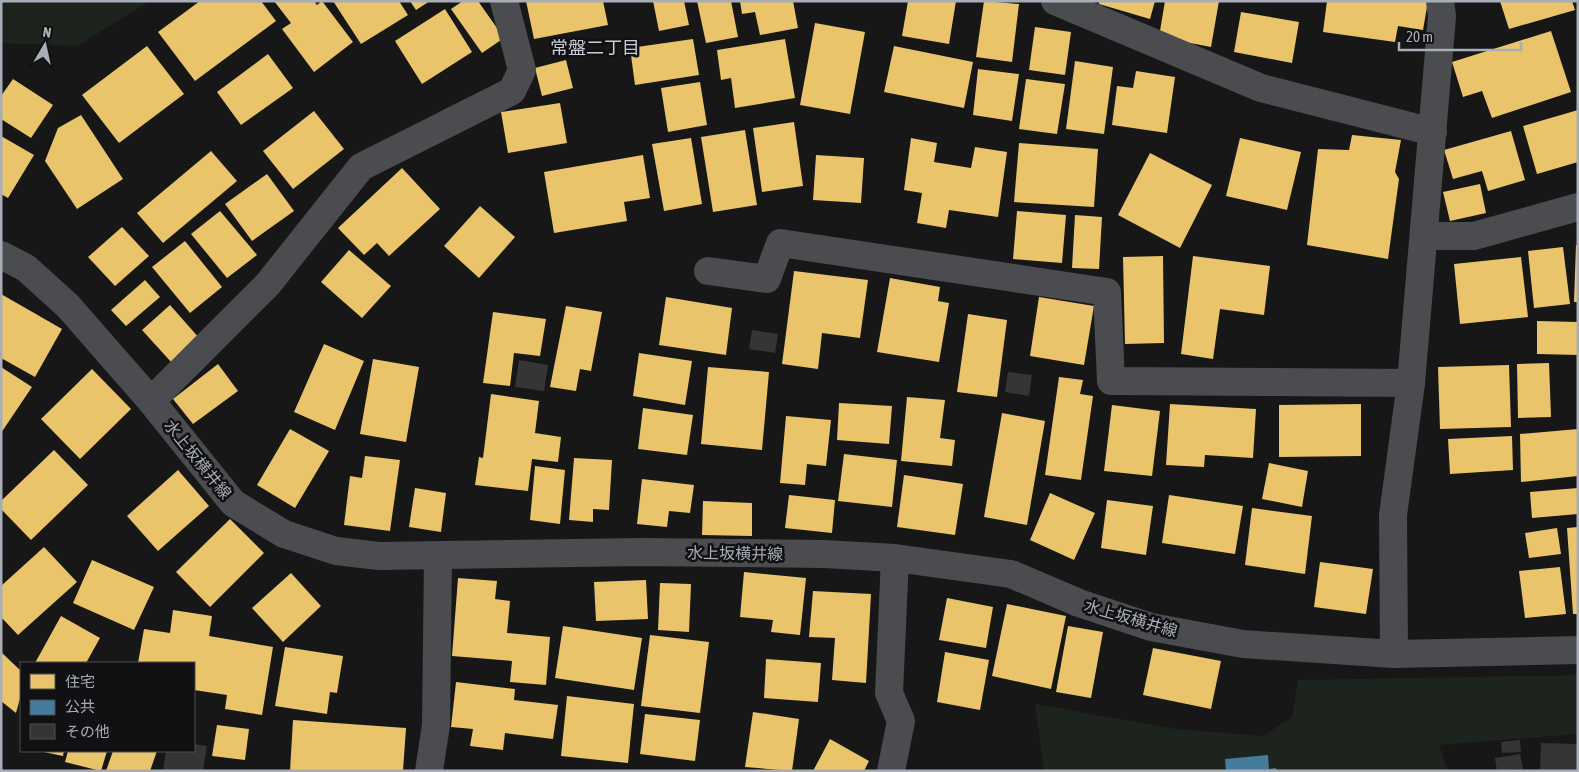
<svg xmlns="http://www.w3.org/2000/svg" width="1579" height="772" viewBox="0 0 1579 772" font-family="'Asap Condensed','Noto Sans JP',sans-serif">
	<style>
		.green { fill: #1d241e }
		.homes { fill: #e9c46a }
		.public { fill: #457b9d }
		.building { fill: #353536 }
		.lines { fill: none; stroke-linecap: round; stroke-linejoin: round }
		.minor { stroke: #4b4c50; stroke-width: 28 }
		.labels { text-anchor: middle; stroke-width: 5; stroke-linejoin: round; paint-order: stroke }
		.street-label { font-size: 16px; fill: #a8adb8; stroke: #111113 }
		.neighbourhood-label { font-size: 18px; fill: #c9ccd4; stroke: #111113 }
	</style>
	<rect width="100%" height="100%" fill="#171717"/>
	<g class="green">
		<path d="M1,1H150L77,46L1,43Z"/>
		<path d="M1578,675V734L1439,745L1448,771H1044L1035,704L1176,729L1263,736L1292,717L1298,680Z"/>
	</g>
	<g class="homes">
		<path d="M200,1H261L276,21L195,81L158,32Z"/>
		<path d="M274,1H314L317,5L322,1L353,42L314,72L282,29L291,23Z"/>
		<path d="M333,1H399L408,15L361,44Z"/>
		<path d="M410,1H430L416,10Z"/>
		<path d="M463,1H478L504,38L482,53L451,9Z"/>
		<path d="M526,1H603L608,25L534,39Z"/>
		<path d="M653,1H684L689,25L659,31Z"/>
		<path d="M697,1H731L738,37L706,43Z"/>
		<path d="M740,1H793L798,28L760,35L755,12L742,14Z"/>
		<path d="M908,1H956L949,44L902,36Z"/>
		<path d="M984,1L1019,4L1012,62L976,57Z"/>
		<path d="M1099,1H1155L1150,19L1099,4Z"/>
		<path d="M1165,1H1219L1211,47L1159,37Z"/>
		<path d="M1327,1H1428L1423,30L1398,26L1395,42L1323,32Z"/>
		<path d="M1500,1H1572L1575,10L1509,29Z"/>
		<path d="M445,9L472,52L422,84L395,41Z"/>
		<path d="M1241,12L1299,22L1292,63L1234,52Z"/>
		<path d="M815,23L865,32L850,114L800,105Z"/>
		<path d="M1035,27L1071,32L1065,75L1029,70Z"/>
		<path d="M1551,31L1571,92L1492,118L1482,91L1463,97L1452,62Z"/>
		<path d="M693,39L699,75L635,85L630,48Z"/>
		<path d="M785,39L795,98L735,108L731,78L721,80L717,50Z"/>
		<path d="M147,46L184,94L119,143L82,95Z"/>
		<path d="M894,46L973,62L964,108L884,92Z"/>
		<path d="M268,54L293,88L241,125L217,92Z"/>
		<path d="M566,60L573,88L542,96L535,68Z"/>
		<path d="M1075,61L1113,67L1104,134L1066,129Z"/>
		<path d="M978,69L1019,74L1012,121L973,115Z"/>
		<path d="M1136,71L1175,77L1167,133L1112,125L1117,86L1133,88Z"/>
		<path d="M13,79L53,105L31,138L1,119V96Z"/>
		<path d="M1026,79L1065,84L1057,134L1019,129Z"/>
		<path d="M700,82L707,125L668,132L661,88Z"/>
		<path d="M560,103L567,143L508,153L501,112Z"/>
		<path d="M1578,110V162L1537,174L1523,126Z"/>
		<path d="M314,111L344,149L293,189L263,151Z"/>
		<path d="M81,115L123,179L77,209L45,161L58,128Z"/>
		<path d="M794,122L803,186L762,192L753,128Z"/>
		<path d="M745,130L757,205L713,212L701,137Z"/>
		<path d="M1511,131L1525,180L1488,191L1482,171L1453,179L1444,150Z"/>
		<path d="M1352,135L1401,140L1395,172L1399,179L1388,259L1307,245L1318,149L1349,150Z"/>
		<path d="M1,136L34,155L8,198L1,194Z"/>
		<path d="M691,138L702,204L664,211L652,144Z"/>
		<path d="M911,138L937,143L934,162L971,168L975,147L1007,152L998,217L949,210L946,228L917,223L922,193L904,190Z"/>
		<path d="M1240,138L1301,152L1287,210L1226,196Z"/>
		<path d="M1019,143L1098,149L1094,207L1014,202Z"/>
		<path d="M211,151L237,181L163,243L137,213Z"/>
		<path d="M1150,153L1212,185L1180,248L1118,215Z"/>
		<path d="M643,155L650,198L624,202L627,221L554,233L544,172Z"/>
		<path d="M816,155L864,158L861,203L813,200Z"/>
		<path d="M402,168L440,209L389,256L377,243L364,255L338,228Z"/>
		<path d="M267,174L294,211L252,241L225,204Z"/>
		<path d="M1480,184L1486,213L1450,221L1443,192Z"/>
		<path d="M480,206L515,237L479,278L444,246Z"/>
		<path d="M220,211L257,255L227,278L191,234Z"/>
		<path d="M1017,211L1066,215L1062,263L1013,259Z"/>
		<path d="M1075,215L1102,217L1099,269L1072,268Z"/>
		<path d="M122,227L149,256L115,286L88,257Z"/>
		<path d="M185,241L222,287L190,313L152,267Z"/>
		<path d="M1576,245H1578V302H1574Z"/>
		<path d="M1563,247L1570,304L1534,308L1528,251Z"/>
		<path d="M349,250L391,286L362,318L321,282Z"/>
		<path d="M1163,256L1164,343L1125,344L1123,257Z"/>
		<path d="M1193,256L1270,266L1264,315L1220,309L1213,359L1181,354Z"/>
		<path d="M1521,257L1528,317L1460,324L1454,264Z"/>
		<path d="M794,271L868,280L860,338L822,333L818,369L782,364Z"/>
		<path d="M890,278L940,287L938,301L949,303L939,362L877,352Z"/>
		<path d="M145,280L160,297L126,326L111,310Z"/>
		<path d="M1,294L62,329L35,377L1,358Z"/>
		<path d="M666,297L732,308L726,355L659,345Z"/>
		<path d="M1039,297L1094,306L1084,365L1030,356Z"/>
		<path d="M170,305L200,339L172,363L142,330Z"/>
		<path d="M566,306L602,312L591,371L580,369L576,391L550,387Z"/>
		<path d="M493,312L546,319L540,356L514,353L510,386L483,383Z"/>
		<path d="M968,314L1007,320L997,397L957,392Z"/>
		<path d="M1537,321L1578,322V355L1537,354Z"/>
		<path d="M324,344L364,361L335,430L294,412Z"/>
		<path d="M639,353L692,361L685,405L633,396Z"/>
		<path d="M373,359L419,367L406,442L360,434Z"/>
		<path d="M1549,363L1551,417L1518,418L1517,364Z"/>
		<path d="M218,364L238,391L193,424L173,399Z"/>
		<path d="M1509,365L1511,427L1440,429L1438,367Z"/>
		<path d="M1,367L32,387L1,433Z"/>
		<path d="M708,367L769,372L762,450L701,444Z"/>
		<path d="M92,369L131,409L80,459L41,419Z"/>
		<path d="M1059,377L1083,380L1080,394L1093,396L1081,480L1045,475Z"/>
		<path d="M491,394L539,401L535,433L561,437L558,462L532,459L528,491L475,485L479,457L483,458Z"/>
		<path d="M907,397L945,400L940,438L955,440L952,466L901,461Z"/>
		<path d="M839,403L892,406L889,444L837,440Z"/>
		<path d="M1170,404L1256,409L1253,458L1205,455L1204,467L1166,465Z"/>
		<path d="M1361,404V456L1279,457V405Z"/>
		<path d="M1112,405L1160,411L1152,476L1104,471Z"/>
		<path d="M643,408L693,415L687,455L638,449Z"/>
		<path d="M1002,413L1045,421L1027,525L984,517Z"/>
		<path d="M786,416L831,420L826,466L807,464L805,485L780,483Z"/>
		<path d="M290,429L329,451L295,508L257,485Z"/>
		<path d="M1578,429V476L1521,482L1520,434Z"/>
		<path d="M1512,436L1513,470L1450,474L1448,439Z"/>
		<path d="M54,450L88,485L31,540L1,509V501Z"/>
		<path d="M844,454L897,460L892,507L838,501Z"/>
		<path d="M365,456L400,460L390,531L344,525L350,476L362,478Z"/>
		<path d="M574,458L612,460L609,510L593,509V522L569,520Z"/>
		<path d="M1269,463L1308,471L1302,507L1262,499Z"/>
		<path d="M535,466L565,470L560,524L530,520Z"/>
		<path d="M178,470L209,506L158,551L127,516Z"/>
		<path d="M904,475L963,484L955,535L897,527Z"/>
		<path d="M642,479L694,485L690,513L669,511L667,527L637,524Z"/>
		<path d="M415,488L446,493L441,532L409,527Z"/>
		<path d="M1578,488V514L1532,518L1530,492Z"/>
		<path d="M1050,493L1095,513L1074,560L1030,540Z"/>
		<path d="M789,495L835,500L832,533L785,528Z"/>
		<path d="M1169,495L1243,506L1235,554L1162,543Z"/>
		<path d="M1107,500L1153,506L1146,555L1101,548Z"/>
		<path d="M703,501L752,503V536L702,535Z"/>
		<path d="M1252,508L1312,516L1305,574L1245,565Z"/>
		<path d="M230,519L264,553L210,607L176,572Z"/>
		<path d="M1578,527V614H1573L1567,528Z"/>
		<path d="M1557,528L1561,554L1529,558L1525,533Z"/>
		<path d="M44,547L77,582L18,635L1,617V586Z"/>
		<path d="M92,560L154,587L134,630L73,603Z"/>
		<path d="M1320,562L1373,569L1366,614L1314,607Z"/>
		<path d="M1560,567L1566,614L1525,618L1519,571Z"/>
		<path d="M744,572L806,578L800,635L771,632L773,620L740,617Z"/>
		<path d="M291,573L321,606L283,642L252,608Z"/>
		<path d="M458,578L497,581L495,599L510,601L507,633L550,637L546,685L510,682L512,661L452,656Z"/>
		<path d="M646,580L648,619L596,621L594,582Z"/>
		<path d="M660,583L691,584L689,632L658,630Z"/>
		<path d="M813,591L871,594L866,683L832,680L835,638L809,637Z"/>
		<path d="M947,598L993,607L986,648L939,640Z"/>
		<path d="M1007,604L1066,616L1051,689L992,676Z"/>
		<path d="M173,610L212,616L209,636L273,647L262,715L225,709L227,695L194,690V663H138L144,629L170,633Z"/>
		<path d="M61,616L100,638L86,663H35Z"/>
		<path d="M563,626L642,638L634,690L555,678Z"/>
		<path d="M1068,626L1103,632L1091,698L1056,692Z"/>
		<path d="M650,635L709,642L700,713L641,706Z"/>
		<path d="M285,647L343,656L337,693L330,692L327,714L275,706Z"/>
		<path d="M1153,648L1221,661L1211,709L1143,695Z"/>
		<path d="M1,652L21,671V695L16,713L1,701Z"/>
		<path d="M945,652L989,660L980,710L937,702Z"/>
		<path d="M766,659L821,663L818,702L764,698Z"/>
		<path d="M456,682L515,689L514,700L558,705L553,739L505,733L503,750L470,746L473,729L451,727Z"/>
		<path d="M567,696L634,704L628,763L561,756Z"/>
		<path d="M753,712L799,719L792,771L745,767Z"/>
		<path d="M645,714L700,720L695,761L640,754Z"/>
		<path d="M293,720L406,728L403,771H290Z"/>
		<path d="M217,725L249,729L245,760L212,756Z"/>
		<path d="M830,739L869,761L864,771H813Z"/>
		<path d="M39,751H64L63,756Z"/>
		<path d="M68,751H107L101,771L65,762Z"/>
		<path d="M113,751H157L150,771H106Z"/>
	</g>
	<path class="public" d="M1268,755L1269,769L1276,768V771H1226L1225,759Z"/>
	<g class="building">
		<path d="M752,330L778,334L775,353L749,349Z"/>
		<path d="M519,360L548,365L544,391L515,387Z"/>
		<path d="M1008,372L1032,375L1029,396L1005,392Z"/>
		<path d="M1520,740L1521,752L1502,753L1501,742Z"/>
		<path d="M1541,743L1578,744V771H1540Z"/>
		<path d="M194,744L207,746L203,771H163L166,751H194Z"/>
		<path d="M1520,754L1523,769L1497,771L1495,758Z"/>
	</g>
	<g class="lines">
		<g class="minor">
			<path d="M1055,1L1261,88L1433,132"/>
			<path d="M1424,236H1474L1578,207"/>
			<path d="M1,255L26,268L68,306L151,401L233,503L284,534L336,551L379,556L640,552L824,554L895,558L1011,574L1079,603L1151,627L1243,644L1394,654L1578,650"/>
			<path d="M708,271L767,279L780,243L1107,292L1111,381L1411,383"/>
			<path d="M151,401L268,284L361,167L512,91L522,70L504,1"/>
			<path d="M1394,654L1393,515L1411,383L1442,16L1440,1"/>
			<path d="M429,771L436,725L438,556"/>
			<path d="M891,771L901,721L889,693L895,558"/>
		</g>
	</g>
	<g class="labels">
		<g class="street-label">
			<text transform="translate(198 459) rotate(51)" y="6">水上坂横井線</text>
			<text transform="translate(735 553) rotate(1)" y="6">水上坂横井線</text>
			<text transform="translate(1131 618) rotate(16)" y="6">水上坂横井線</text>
		</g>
		<g class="neighbourhood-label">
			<text x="595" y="54">常盤二丁目</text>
		</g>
	</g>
	<rect width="1579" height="772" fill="none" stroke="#a8adb8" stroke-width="5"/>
	<rect x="20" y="662" width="175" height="90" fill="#111113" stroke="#4d4f55"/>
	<rect x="30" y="674" width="25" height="15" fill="#e9c46a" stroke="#4d4f55"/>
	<text x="65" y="687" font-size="15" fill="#a8adb8">住宅</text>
	<rect x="30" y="700" width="25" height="15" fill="#457b9d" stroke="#4d4f55"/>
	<text x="65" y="712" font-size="15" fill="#a8adb8">公共</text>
	<rect x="30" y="724" width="25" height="15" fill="#353536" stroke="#4d4f55"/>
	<text x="65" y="737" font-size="15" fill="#a8adb8">その他</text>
	<g transform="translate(45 45) rotate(9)" stroke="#111113" stroke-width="4" paint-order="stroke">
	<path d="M0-4L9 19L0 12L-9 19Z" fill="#a8adb8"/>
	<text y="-8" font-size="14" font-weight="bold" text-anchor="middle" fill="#a8adb8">N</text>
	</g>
	<path d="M1399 42v8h122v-8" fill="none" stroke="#a8adb8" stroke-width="2.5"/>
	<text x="1406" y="42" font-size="15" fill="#a8adb8" stroke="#111113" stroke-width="4" paint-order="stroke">20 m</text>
</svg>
